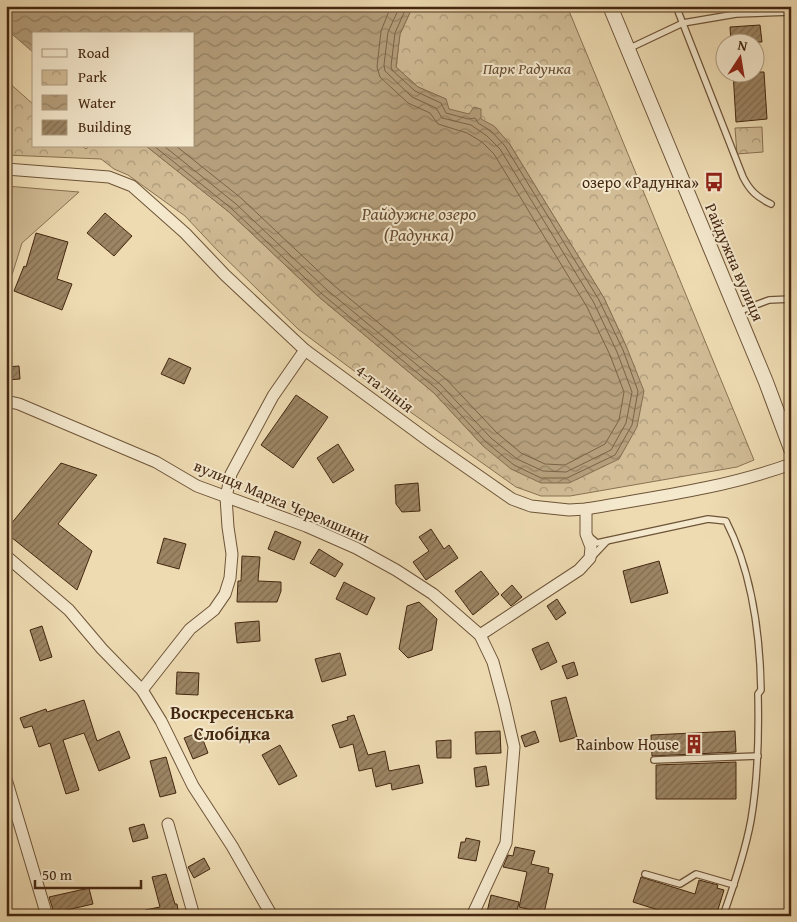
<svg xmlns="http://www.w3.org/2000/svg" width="797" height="922" viewBox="0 0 797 922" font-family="'Gentium Book Plus',serif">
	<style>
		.grass { fill: #d1bc96; stroke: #8a7253 }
		.park { fill: url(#park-crowns); stroke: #8a7253 }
		.water { fill: url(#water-waves); stroke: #876e50 }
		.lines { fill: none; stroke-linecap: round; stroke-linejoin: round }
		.shore { stroke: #7c6246; stroke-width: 1 }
		.building { fill: url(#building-hatch); stroke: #442710 }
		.service-casing { stroke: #6e5438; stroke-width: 8 }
		.minor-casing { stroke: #6e5438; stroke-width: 13 }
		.tertiary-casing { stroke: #6e5438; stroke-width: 16 }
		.service { stroke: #f4e8cd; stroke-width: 5.5 }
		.minor { stroke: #f4e8cd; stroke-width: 11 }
		.tertiary { stroke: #f4e8cd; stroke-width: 14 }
		.labels { text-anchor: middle; stroke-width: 4; stroke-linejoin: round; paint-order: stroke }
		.park-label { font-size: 16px; font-style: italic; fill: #674c32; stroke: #f4e8cd }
		.poi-label { font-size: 16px; fill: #442710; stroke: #f4e8cd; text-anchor: end }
		.street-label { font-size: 16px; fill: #442710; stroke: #f4e8cd }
		.water-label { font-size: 18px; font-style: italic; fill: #664b30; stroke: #f4e8cd }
		.neighbourhood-label { font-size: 18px; font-weight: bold; fill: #442710; stroke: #f4e8cd }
	</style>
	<defs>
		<pattern id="park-crowns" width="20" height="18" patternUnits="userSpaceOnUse" patternTransform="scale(1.25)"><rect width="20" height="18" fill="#d1bc96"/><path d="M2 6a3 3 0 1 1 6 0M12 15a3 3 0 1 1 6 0" fill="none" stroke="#ab9979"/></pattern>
		<pattern id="water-waves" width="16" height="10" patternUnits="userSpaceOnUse" patternTransform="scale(1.25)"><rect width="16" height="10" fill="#b49e7b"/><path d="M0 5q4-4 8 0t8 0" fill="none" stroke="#948163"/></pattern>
		<pattern id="building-hatch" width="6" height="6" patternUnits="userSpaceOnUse" patternTransform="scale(1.25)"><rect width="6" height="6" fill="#9c8564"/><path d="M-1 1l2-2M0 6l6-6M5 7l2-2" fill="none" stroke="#816d51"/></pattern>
	</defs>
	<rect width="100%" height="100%" fill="#eedbb2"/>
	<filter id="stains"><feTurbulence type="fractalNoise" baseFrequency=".004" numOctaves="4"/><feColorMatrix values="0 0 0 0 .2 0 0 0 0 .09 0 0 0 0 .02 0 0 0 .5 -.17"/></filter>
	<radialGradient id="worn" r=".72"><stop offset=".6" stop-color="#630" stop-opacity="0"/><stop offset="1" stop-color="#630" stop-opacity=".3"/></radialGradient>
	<path class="grass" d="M6,186L79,192L22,243L6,294Z"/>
	<g class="park">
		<path d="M413,6H567L754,460L737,467L570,496H541L516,487L385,394L298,329L218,251L185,216L128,175L114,169L101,159L6,155V80L34,105V146H82L86,149L89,146H146L229,212L319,297L434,393L483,446L627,348L604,298L509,143C488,121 477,116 448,109L446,99L418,87L396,67L400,34Z"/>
		<path d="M762,127L763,152L737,154L735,128Z"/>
	</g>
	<path class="water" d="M6,6H413L400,34L396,67L418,87L446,99L449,109L469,114L474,107L481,109V119L494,126L509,143L604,298L627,348L644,391L637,427L619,459L569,483H541L511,469L483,446L434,393L319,297L229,212L146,146H194V34H34V53L6,29Z"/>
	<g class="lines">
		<g class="shore">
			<path d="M154,146L232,209L322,294L437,389L486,442L514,465L541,478H567L615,455L632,425L638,391L623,350L599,300L505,146L491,131L478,123L475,118L468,119L446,113L441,103L415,91L392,70L391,66L395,33L407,6"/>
			<path d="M164,146L236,204L326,289L441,385L491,438L517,459L543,471L566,472L611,450L626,423L632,392L617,352L594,303L500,149L487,136L471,125L442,118L436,108L412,97L385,71L384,65L388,32L400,6"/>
			<path d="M176,146L241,198L331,283L447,380L496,432L521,453L545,464L565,465L605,444L619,420L624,392L610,355L587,307L494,154L482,142L467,133L438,124L430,113L408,103L380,77L377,67L381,31L391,6"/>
		</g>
	</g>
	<g class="building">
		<path d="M760,25L762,42H731L730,27Z"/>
		<path d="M733,72H764L767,119L736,122Z"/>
		<path d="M105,213L132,236L114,256L87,233Z"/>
		<path d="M36,233L68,242L57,279L72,284L62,310L14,291L24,266L26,267Z"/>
		<path d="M169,358L191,368L184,384L161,374Z"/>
		<path d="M19,366L20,379L6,380V367Z"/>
		<path d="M296,395L328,417L293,468L261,445Z"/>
		<path d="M338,444L354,470L333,483L317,458Z"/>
		<path d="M61,463L97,475L58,524L92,551L77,590L6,533V530Z"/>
		<path d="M418,483L420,511L402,512L396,504L395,485Z"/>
		<path d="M431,529L444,549L449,545L458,558L426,580L413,562L429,551L419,537Z"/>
		<path d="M275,531L301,542L294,560L268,549Z"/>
		<path d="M164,538L186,544L179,569L157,563Z"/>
		<path d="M319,549L343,564L335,577L310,563Z"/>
		<path d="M242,556L260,557L258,581L281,582V591L277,602H237L238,581H241Z"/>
		<path d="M659,561L668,593L631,603L623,571Z"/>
		<path d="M481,571L499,594L473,615L455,591Z"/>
		<path d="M344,582L375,598L367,615L336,599Z"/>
		<path d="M512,585L522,597L511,606L501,595Z"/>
		<path d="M557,599L566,613L556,620L547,606Z"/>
		<path d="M419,602L437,619L432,650L408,658L399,649L407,606Z"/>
		<path d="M259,621L260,641L237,643L235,623Z"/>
		<path d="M42,626L52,657L40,661L30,630Z"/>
		<path d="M548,642L557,662L541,670L532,649Z"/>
		<path d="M340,653L346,675L322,682L315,659Z"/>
		<path d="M574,662L578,675L567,679L562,666Z"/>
		<path d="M177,672L199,673L198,695L176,694Z"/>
		<path d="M566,697L577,737L560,742L551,701Z"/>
		<path d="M84,700L97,741L119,731L130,758L99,771L84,733L63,740L79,790L66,794L50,743L39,747L32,726L24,728L20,718L46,709L47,712Z"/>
		<path d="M354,715L368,755L385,751L389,771L419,765L423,783L392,790L391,783L376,787L372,768L359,771L353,744L340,748L332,725L348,720L347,717Z"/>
		<path d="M500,731L501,753L476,754L475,732Z"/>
		<path d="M535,731L539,742L525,747L521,736Z"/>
		<path d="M735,731L736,752L652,756L651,735Z"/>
		<path d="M200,732L208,753L193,759L184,738Z"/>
		<path d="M451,740V758H437L436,741Z"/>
		<path d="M280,745L297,776L279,785L262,755Z"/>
		<path d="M166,757L176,793L160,797L150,761Z"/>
		<path d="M736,762V799H656V765Z"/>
		<path d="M486,766L489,785L476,787L474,768Z"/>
		<path d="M144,824L148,838L133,842L129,828Z"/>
		<path d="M466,838L480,841L476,861L458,858L461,842H465Z"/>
		<path d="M515,847L535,851L531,864L549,868L548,873L553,874L544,913L519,907L527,872L503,867L508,855L513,856Z"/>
		<path d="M204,858L210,869L194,878L188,867Z"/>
		<path d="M166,874L175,904H177L179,916H145V910L160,907L152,877Z"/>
		<path d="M641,877L695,894L699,880L718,885L717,888L724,890L716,916H677L633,902Z"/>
		<path d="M89,888L93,904L54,913L49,897Z"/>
		<path d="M491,895L519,902L516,916H502L487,912Z"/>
	</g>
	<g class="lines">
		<defs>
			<g id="service">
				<path d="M676,6L743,177C750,191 757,197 771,204"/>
				<path d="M628,49L683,23L736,14L791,12"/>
				<path d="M737,312L769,300L791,299"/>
				<path d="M590,537L597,543L708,519L726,521C752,572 760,633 761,690L758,694C759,737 758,779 751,820C745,853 734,885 723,916"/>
				<path d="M591,558L607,541"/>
				<path d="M654,760L758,756"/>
				<path d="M645,874L680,884L696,874L734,885"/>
			</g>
			<g id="minor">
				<path d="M6,169L109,177L132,186L185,233L225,275L305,350L433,444L512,499L531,506L569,510L586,509C655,497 725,488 791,464"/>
				<path d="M6,401L19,404L156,462L197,486L306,526L356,548L396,570L433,594L480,635L493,662L504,703L514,747L506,843L472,916"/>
				<path d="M6,556L69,610L102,649L142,690L161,721L193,786L232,846L272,916"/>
				<path d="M480,635L579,570L590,558L591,547L586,534V509"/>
				<path d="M142,690L190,629L214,610L225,594L230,578L232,554L228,527L226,497L231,474L273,396L305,350"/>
				<path d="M6,779L47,916"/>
				<path d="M168,824L194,916"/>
			</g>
			<path id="tertiary" d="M610,6L766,382L791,449"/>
		</defs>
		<use href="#service" class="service-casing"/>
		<use href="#minor" class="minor-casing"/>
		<use href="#tertiary" class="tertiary-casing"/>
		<use href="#service" class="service"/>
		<use href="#minor" class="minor"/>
		<use href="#tertiary" class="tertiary"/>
	</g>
	<defs>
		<symbol id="bus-bare" viewBox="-9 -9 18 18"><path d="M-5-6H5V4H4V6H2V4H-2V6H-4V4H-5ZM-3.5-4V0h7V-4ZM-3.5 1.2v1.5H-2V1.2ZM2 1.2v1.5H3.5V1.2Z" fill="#8f2418" stroke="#f4e8cd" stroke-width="2.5" paint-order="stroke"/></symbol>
		<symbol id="building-bare" viewBox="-9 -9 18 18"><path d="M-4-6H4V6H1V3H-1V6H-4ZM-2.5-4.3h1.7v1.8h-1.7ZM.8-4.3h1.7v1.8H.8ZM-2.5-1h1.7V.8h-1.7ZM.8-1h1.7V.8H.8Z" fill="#8f2418" stroke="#f4e8cd" stroke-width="2.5" paint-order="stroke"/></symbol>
	</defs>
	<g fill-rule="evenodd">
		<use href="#bus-bare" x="700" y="168" width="28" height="28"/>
		<use href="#building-bare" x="680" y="730" width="28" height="28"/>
	</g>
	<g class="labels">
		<g class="park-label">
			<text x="527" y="74">Парк Радунка</text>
		</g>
		<g class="poi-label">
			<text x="699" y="188">озеро «Радунка»</text>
			<text x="679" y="750">Rainbow House</text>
		</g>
		<g class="street-label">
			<text transform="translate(735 262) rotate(67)" y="6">Райдужна вулиця</text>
			<text transform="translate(385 388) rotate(37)" y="6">4-та лінія</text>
			<text transform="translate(282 501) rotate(23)" y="6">вулиця Марка Черемшини</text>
		</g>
		<g class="water-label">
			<text x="419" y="220">Райдужне озеро<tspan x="419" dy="21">(Радунка)</tspan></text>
		</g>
		<g class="neighbourhood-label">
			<text x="232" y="719">Воскресенська<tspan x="232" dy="21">Слобідка</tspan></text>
		</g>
	</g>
	<rect width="797" height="922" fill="none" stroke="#eedbb2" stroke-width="25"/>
	<rect x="8" y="8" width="782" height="907" fill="none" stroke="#442710" stroke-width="2.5"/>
	<rect x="12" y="12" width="772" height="897" fill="none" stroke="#442710"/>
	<rect x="32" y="32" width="162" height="115" fill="#f4e8cd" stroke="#ae9b81"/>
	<rect x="42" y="49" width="25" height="8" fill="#f4e8cd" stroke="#ae9b81"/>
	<text x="78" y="58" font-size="15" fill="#442710">Road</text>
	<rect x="42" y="70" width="25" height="15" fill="url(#park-crowns)" stroke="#ae9b81"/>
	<text x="78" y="82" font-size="15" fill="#442710">Park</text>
	<rect x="42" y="95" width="25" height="15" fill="url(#water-waves)" stroke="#ae9b81"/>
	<text x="78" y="108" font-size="15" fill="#442710">Water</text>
	<rect x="42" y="120" width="25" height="15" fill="url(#building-hatch)" stroke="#ae9b81"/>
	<text x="78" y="132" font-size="15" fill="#442710">Building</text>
	<g transform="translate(740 58) rotate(12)"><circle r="24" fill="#f4e8cd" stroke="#ae9b81"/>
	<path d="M0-4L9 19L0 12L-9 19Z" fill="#8f2418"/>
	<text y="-8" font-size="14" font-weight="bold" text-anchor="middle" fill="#442710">N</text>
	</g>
	<path d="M35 880v8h106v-8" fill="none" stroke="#442710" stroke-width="2.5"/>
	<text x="42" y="880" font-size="15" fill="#442710" stroke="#f4e8cd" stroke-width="4" paint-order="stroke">50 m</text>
	<rect width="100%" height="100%" filter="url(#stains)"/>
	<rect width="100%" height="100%" fill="url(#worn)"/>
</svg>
